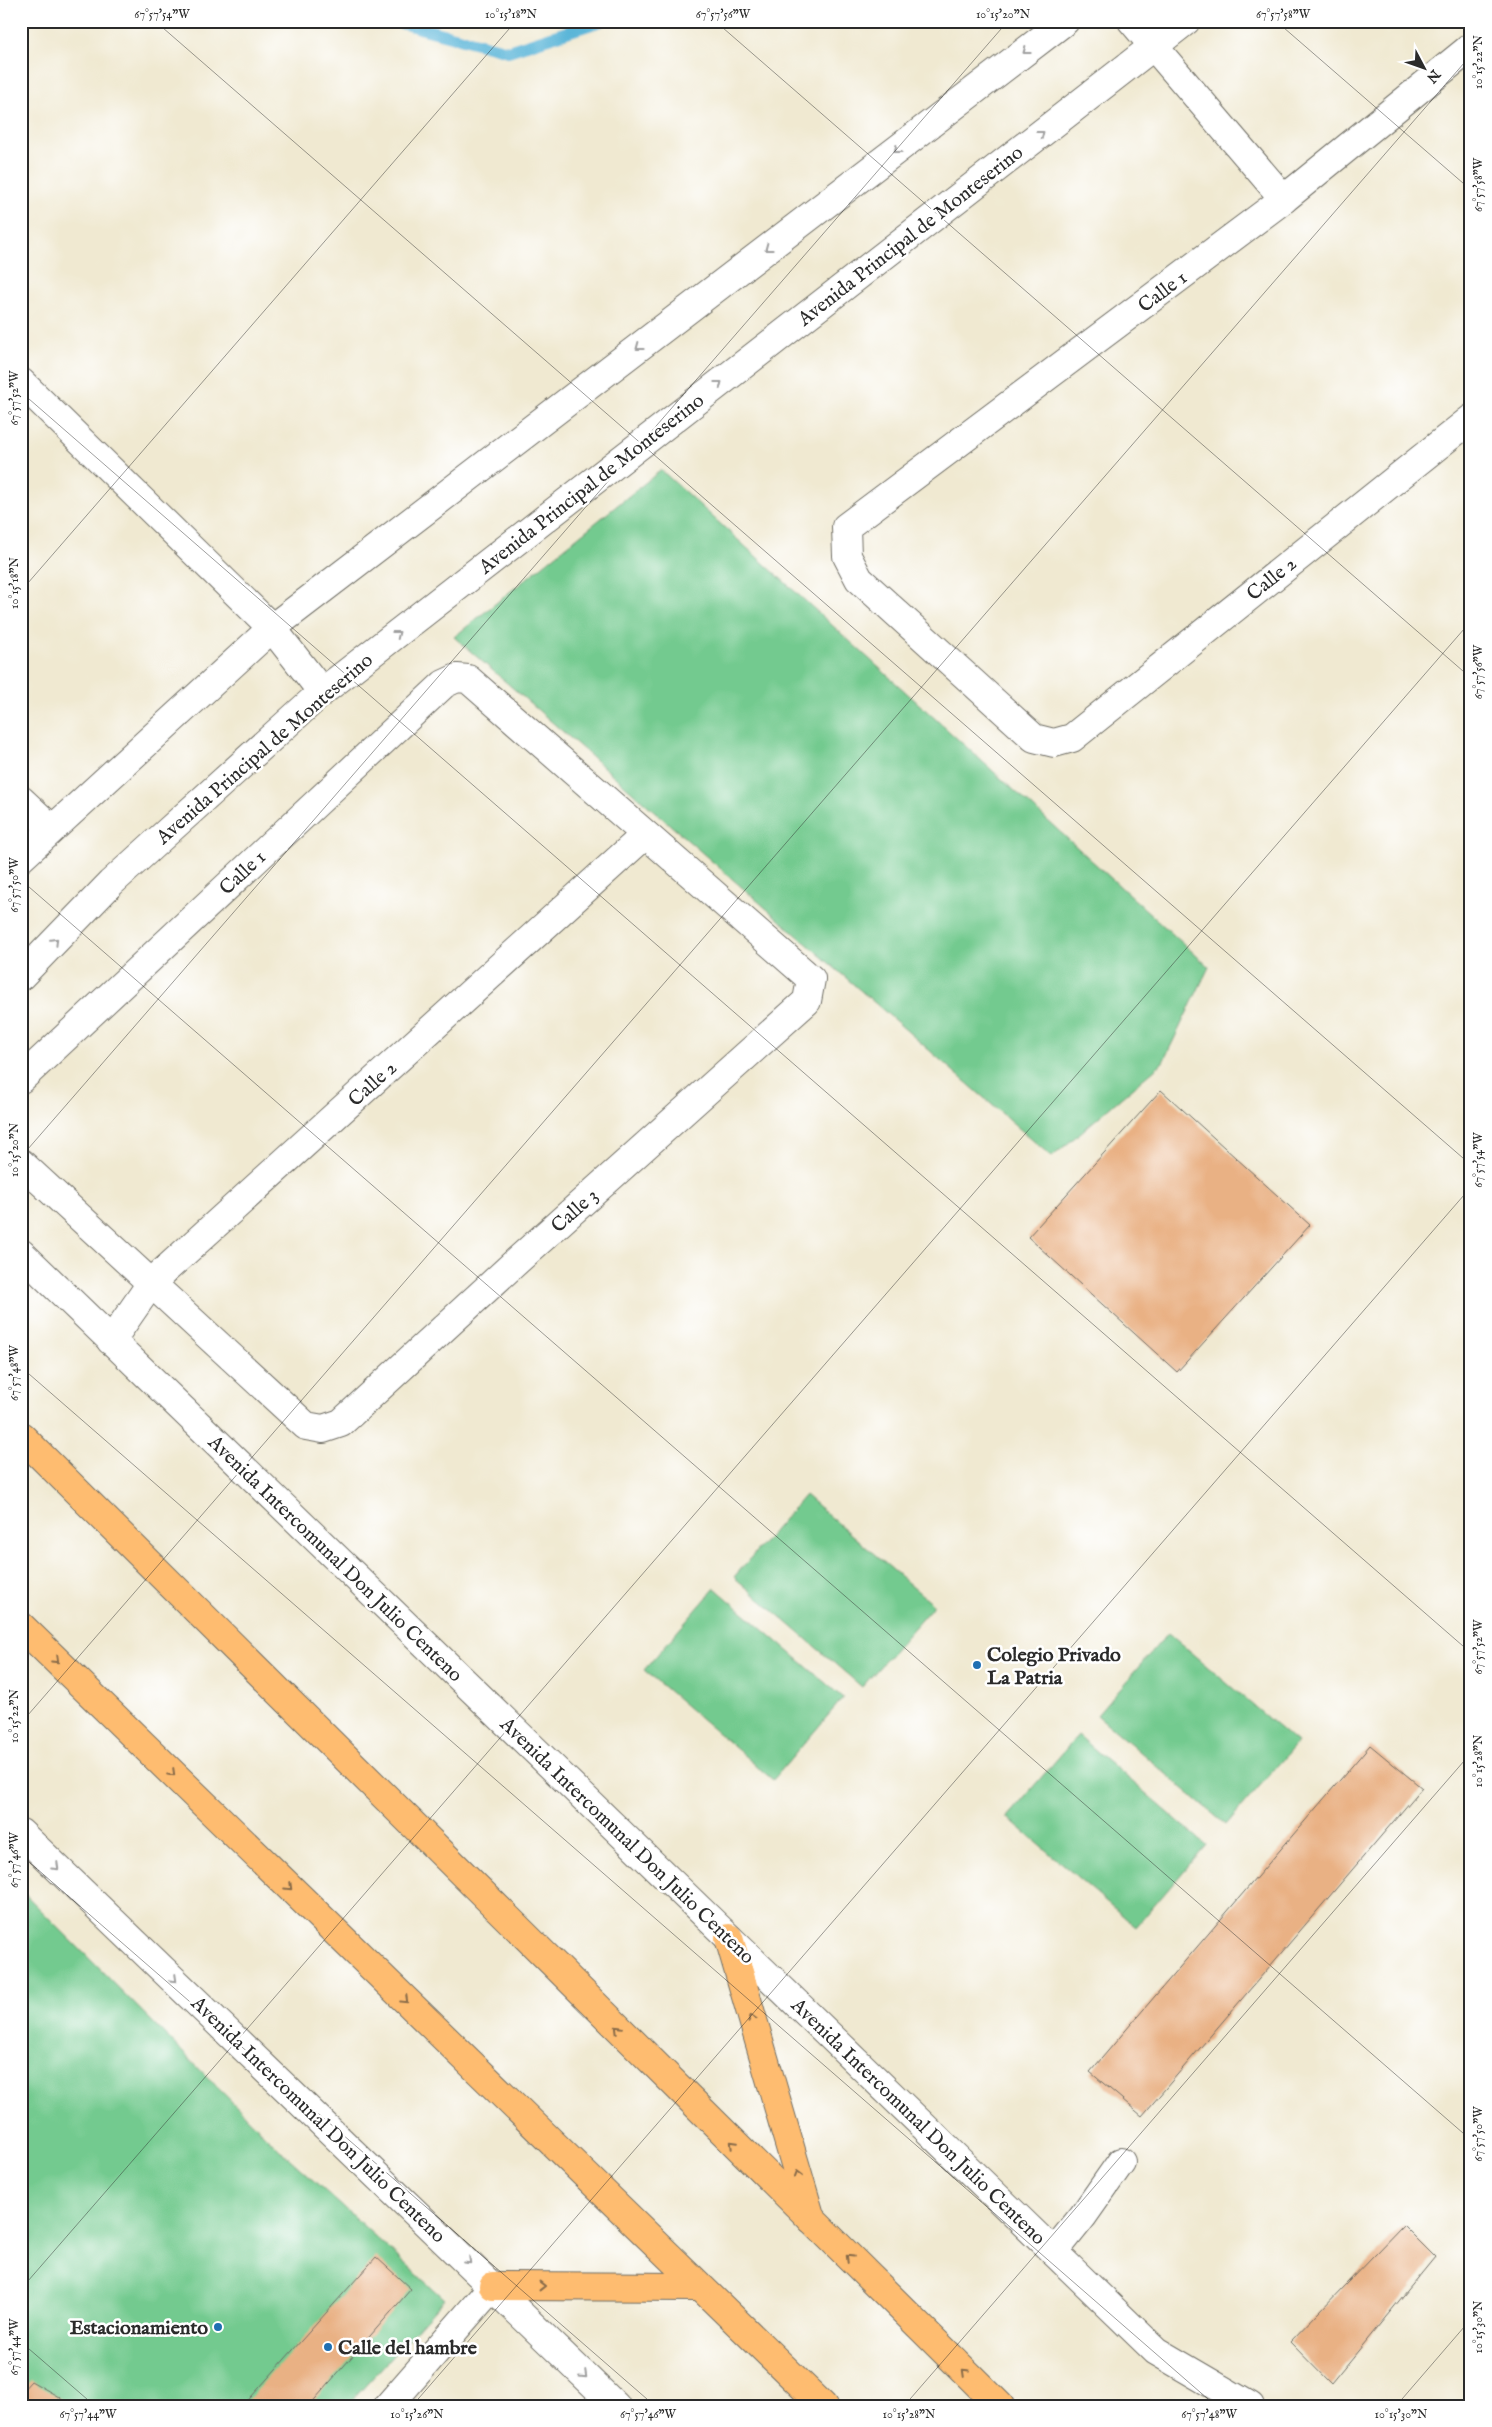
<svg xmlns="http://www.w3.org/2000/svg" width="1492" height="2427" viewBox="0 0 1492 2427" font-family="'IM FELL English',serif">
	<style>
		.green { fill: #73ca8f; stroke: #4f7a5d }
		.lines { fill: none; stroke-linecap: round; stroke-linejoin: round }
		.stream { stroke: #5ab5d8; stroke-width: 12 }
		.building { fill: #e9b184 }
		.minor-casing { stroke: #706e65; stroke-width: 30 }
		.major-casing { stroke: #706e65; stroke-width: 30 }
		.minor { stroke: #fff; stroke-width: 28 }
		.major { stroke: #febc70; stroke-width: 28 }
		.oneway { stroke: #a0a0a0 }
		.oneway2 { stroke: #8a6c4a }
		.ticks { fill: none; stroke: #2b2b2b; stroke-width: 1; stroke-opacity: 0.45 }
		.poi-dot { fill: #1f6fb2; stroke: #fff; stroke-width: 2 }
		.labels { text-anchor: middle; stroke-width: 5; stroke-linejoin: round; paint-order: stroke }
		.street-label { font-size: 20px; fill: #2b2b2b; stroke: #fff }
		.poi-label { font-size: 20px; font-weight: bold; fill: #2b2b2b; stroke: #fff; text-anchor: start }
		.neatline { fill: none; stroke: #2b2b2b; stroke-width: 2 }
		.ticks-label { font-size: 12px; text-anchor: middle; fill: #2b2b2b }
	</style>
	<rect width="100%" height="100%" fill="#fff"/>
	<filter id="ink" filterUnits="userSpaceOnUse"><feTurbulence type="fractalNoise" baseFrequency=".02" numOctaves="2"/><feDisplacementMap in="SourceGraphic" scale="10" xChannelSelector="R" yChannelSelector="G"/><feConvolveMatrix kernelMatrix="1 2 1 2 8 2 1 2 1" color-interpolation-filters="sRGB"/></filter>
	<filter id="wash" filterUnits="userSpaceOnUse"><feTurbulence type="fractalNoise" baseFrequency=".0096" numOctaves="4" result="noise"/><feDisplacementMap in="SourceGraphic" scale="20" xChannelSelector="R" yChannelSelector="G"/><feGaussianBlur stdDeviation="1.12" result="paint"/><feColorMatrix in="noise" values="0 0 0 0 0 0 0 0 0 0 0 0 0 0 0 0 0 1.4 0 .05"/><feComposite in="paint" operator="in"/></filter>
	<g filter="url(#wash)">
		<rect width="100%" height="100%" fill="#f0e9d1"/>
		<g class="green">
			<path d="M661,470L1209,967L1163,1062L1052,1157L454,637Z"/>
			<path d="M805,1495L934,1605L862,1687L734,1577Z"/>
			<path d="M715,1588L843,1698L773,1780L644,1670Z"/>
			<path d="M1168,1633L1297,1743L1226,1825L1097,1715Z"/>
			<path d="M1078,1735L1206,1845L1136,1927L1007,1817Z"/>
			<path d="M21,1890L280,2150L444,2299L347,2406H21Z"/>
		</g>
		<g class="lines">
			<path class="stream" d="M393,21L508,51L601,21"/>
		</g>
		<g id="blocks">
			<g class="building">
				<path d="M1161,1090L1310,1225L1177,1372L1028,1237Z"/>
				<path d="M1370,1745L1422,1788L1142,2116L1090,2072Z"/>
				<path d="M1403,2225L1435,2257L1331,2384L1290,2342Z"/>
				<path d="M376,2257L411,2289L309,2406H243Z"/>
				<path d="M31,2381L59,2397L69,2406H21V2392Z"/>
			</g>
		</g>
	</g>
	<g filter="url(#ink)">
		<use href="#blocks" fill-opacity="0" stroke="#706e65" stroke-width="1"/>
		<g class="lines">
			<defs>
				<g id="minor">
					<path d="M1132,21L1284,199"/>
					<path d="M1471,47L1284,199L846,527L847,556L859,579L1034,738L1054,743L1072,738L1471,419"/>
					<path d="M21,382L272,628L322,692"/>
					<path d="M21,800L51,828"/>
					<path d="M21,858L272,628L1065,21"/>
					<path d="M21,976L111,883L322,692L1186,21"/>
					<path d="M21,1079L444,684L457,678L468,679L811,979L807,1001L518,1260L341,1423L323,1429L306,1426L21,1163"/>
					<path d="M21,1253L1156,2351L1250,2406"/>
					<path d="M111,1341L152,1282L645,835"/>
					<path d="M21,1833L616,2406"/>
					<path d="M1054,2252L1083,2216L1121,2162"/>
					<path d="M388,2406L493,2286"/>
				</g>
				<g id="major">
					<path d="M21,1436L1000,2406"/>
					<path d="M21,1626L823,2406"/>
					<path d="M729,1938L811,2219"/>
					<path d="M493,2286L698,2287"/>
				</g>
			</defs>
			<use href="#minor" class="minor-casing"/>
			<use href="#major" class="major-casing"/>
			<use href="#minor" class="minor"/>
			<use href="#major" class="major"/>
		</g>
		<defs><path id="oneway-chevron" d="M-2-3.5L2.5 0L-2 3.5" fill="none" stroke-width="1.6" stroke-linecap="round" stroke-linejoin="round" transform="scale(1.25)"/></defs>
		<g class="oneway">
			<use href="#oneway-chevron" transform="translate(1026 51) rotate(143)"/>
			<use href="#oneway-chevron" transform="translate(1041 134) rotate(-38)"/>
			<use href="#oneway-chevron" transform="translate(897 150) rotate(143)"/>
			<use href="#oneway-chevron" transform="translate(768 248) rotate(143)"/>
			<use href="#oneway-chevron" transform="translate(639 347) rotate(143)"/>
			<use href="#oneway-chevron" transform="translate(719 384) rotate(-38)"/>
			<use href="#oneway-chevron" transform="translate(397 634) rotate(-38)"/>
			<use href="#oneway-chevron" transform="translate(55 941) rotate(-46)"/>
			<use href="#oneway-chevron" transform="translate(56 1867) rotate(44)"/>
			<use href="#oneway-chevron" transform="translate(174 1979) rotate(44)"/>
			<use href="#oneway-chevron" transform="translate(468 2261) rotate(44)"/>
			<use href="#oneway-chevron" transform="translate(584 2375) rotate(44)"/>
		</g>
		<g class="oneway2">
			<use href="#oneway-chevron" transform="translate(56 1660) rotate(44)"/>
			<use href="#oneway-chevron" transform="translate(172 1773) rotate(44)"/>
			<use href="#oneway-chevron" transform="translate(289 1887) rotate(44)"/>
			<use href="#oneway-chevron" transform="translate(405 2000) rotate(44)"/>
			<use href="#oneway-chevron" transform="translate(752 2018) rotate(-106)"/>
			<use href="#oneway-chevron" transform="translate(618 2029) rotate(-135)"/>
			<use href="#oneway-chevron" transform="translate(733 2144) rotate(-135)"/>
			<use href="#oneway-chevron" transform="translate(798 2174) rotate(-106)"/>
			<use href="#oneway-chevron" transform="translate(849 2258) rotate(-136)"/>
			<use href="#oneway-chevron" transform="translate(542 2286)"/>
			<use href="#oneway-chevron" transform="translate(965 2372) rotate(-136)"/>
		</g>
	</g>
	<path class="ticks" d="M155,21L1471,1165M715,21L1471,678M1276,21L1471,190M21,25L24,21M21,392L1471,1653M21,591L516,21M21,880L1471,2140M21,1157L1008,21M21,1367L1216,2406M21,1723L1471,55M21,1855L655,2406M21,2289L1471,621M21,2342L95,2406M412,2406L1471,1187M904,2406L1471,1753M1396,2406L1471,2319"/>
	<g class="poi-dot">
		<circle cx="977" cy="1665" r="5"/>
		<circle cx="218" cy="2327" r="5"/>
		<circle cx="328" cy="2347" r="5"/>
	</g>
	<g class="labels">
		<g class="street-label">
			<text transform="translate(910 235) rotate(-38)" y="7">Avenida Principal de Monteserino</text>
			<text transform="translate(1162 291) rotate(-37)" y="7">Calle 1</text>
			<text transform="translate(591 483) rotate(-38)" y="7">Avenida Principal de Monteserino</text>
			<text transform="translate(1271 578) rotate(-39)" y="7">Calle 2</text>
			<text transform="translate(264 748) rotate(-41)" y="7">Avenida Principal de Monteserino</text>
			<text transform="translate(242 872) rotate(-43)" y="7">Calle 1</text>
			<text transform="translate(372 1083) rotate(-42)" y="7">Calle 2</text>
			<text transform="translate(574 1210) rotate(-42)" y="7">Calle 3</text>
			<text transform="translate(336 1558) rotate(44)" y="7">Avenida Intercomunal Don Julio Centeno</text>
			<text transform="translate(628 1840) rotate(44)" y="7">Avenida Intercomunal Don Julio Centeno</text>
			<text transform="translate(319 2119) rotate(44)" y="7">Avenida Intercomunal Don Julio Centeno</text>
			<text transform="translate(919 2121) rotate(44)" y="7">Avenida Intercomunal Don Julio Centeno</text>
		</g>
		<g class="poi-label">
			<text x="987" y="1661">Colegio Privado<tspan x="987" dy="23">La Patria</tspan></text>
			<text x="208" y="2334" text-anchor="end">Estacionamiento</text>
			<text x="338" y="2354">Calle del hambre</text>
		</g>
	</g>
	<rect width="1492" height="2427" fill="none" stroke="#fff" stroke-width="55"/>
	<g transform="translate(1424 68) rotate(131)" stroke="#ffffff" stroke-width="4" paint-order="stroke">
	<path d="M0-4L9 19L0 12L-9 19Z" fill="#2b2b2b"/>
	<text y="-8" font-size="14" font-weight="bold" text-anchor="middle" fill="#2b2b2b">N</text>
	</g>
	<rect x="28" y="28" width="1436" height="2372" class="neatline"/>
	<g class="ticks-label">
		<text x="162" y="18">67°57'54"W</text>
		<text x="511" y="18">10°15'18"N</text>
		<text x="723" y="18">67°57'56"W</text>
		<text x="1003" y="18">10°15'20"N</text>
		<text x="1283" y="18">67°57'58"W</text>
		<text transform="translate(1478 62) rotate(-90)" y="4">10°15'22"N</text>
		<text transform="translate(1478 185) rotate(-90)" y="4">67°57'58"W</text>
		<text transform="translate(14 398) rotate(-90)" y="4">67°57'52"W</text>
		<text transform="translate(14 583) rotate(-90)" y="4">10°15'18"N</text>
		<text transform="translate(1478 672) rotate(-90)" y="4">67°57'56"W</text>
		<text transform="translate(14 885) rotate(-90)" y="4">67°57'50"W</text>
		<text transform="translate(14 1150) rotate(-90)" y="4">10°15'20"N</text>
		<text transform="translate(1478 1160) rotate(-90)" y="4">67°57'54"W</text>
		<text transform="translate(14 1373) rotate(-90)" y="4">67°57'48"W</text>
		<text transform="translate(1478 1647) rotate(-90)" y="4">67°57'52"W</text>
		<text transform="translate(14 1716) rotate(-90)" y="4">10°15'22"N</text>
		<text transform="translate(1478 1761) rotate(-90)" y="4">10°15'28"N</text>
		<text transform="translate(14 1860) rotate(-90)" y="4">67°57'46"W</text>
		<text transform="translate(1478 2134) rotate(-90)" y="4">67°57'50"W</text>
		<text transform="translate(1478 2327) rotate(-90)" y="4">10°15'30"N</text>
		<text transform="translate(14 2347) rotate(-90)" y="4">67°57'44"W</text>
		<text x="88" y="2418">67°57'44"W</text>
		<text x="417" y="2418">10°15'26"N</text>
		<text x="648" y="2418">67°57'46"W</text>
		<text x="909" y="2418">10°15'28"N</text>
		<text x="1209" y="2418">67°57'48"W</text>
		<text x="1401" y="2418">10°15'30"N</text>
	</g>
</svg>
